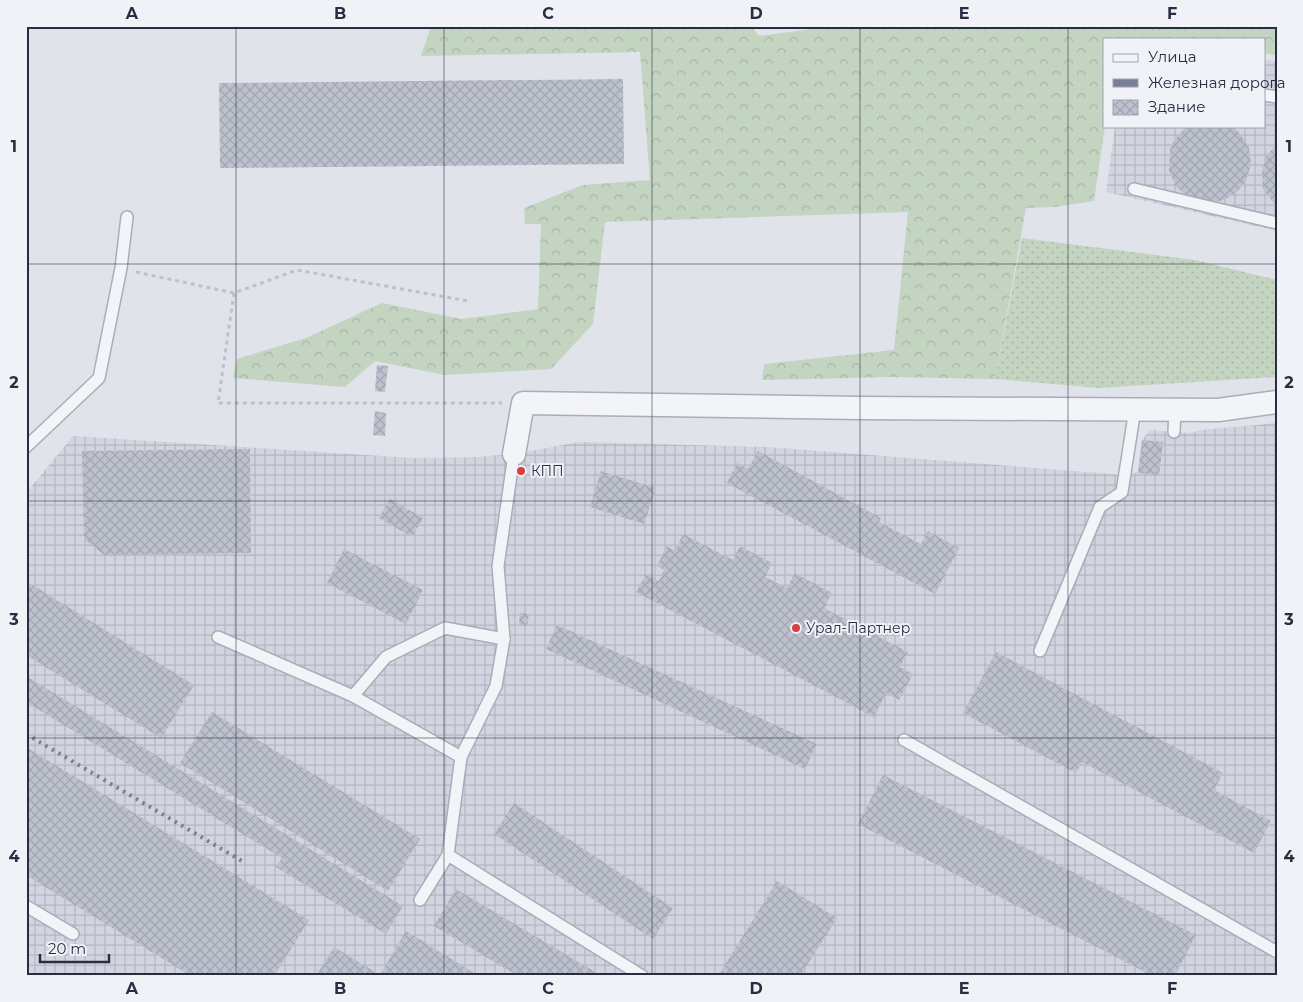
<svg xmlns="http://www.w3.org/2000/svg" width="1303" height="1002" viewBox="0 0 1303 1002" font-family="Montserrat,sans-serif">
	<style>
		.industrial { fill: url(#industrial-grid) }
		.grass { fill: url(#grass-dots) }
		.forest { fill: url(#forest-crowns) }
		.building { fill: url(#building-cross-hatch) }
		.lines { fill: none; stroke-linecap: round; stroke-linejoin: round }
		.lane-casing { stroke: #a9adb8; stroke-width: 14 }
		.street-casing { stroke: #a9adb8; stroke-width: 25 }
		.path { stroke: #bec1c9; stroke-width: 3; stroke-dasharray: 4 4; stroke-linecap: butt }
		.lane { stroke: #f3f4f8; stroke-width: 11 }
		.street { stroke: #f3f4f8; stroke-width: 22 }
		.rail { stroke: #797f94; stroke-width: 4; stroke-dasharray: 2.5 5; stroke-linecap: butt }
		.grid { fill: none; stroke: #282e42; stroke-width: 1; stroke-opacity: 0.55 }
		.poi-dot { fill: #d53f41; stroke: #f0f2f7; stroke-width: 2 }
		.labels { text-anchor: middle; stroke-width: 4; stroke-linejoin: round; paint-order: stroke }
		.poi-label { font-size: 14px; fill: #282e42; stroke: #f0f2f7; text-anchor: start }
		.neatline { fill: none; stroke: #282e42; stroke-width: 2 }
		.grid-label { font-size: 16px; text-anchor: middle; font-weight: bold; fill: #282e42 }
	</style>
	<defs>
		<pattern id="industrial-grid" width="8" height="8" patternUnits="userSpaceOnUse" patternTransform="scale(1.25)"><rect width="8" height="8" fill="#d2d5df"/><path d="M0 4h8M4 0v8" fill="none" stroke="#b4b7c1"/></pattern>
		<pattern id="grass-dots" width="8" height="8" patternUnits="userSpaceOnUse" patternTransform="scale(1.25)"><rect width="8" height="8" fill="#c3d4c1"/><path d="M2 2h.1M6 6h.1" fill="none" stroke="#a8b6a7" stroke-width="1.8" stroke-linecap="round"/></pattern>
		<pattern id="forest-crowns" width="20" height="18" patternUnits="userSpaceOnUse" patternTransform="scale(1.25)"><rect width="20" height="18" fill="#c3d4c1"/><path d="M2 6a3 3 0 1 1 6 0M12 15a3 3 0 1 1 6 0" fill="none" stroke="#a8b6a7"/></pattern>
		<pattern id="building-cross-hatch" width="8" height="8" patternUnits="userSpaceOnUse" patternTransform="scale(1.25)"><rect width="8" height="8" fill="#bdc1cd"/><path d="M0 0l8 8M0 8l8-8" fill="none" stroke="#a2a6b1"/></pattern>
	</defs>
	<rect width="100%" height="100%" fill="#e0e3ea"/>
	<g class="industrial">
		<path d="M1264,60L1277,61V231L1106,192L1115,126H1264Z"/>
		<path d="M1277,423V976H26V493L73,436L413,458L477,457L514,454L579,442L768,447L1125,475L1138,472L1142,440L1150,430L1189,433L1202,430Z"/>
	</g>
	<path class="grass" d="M1022,238L1195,260L1277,280V377L1098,388L995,379Z"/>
	<path class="forest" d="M431,26H751L759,36L837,26H1277V55L1264,54V39H1104L1105,126L1094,201L1055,207L1026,208L995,379L891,377L762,380L764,364L894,350L908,212L605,222L593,324L551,369L445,375L375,361L345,387L233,378L237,359L306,338L382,303L461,319L538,309L541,224H525L524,208L583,185L650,180L640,52L421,56Z"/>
	<g class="building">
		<path d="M623,79L624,164L220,168L219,83Z"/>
		<path d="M1187,126H1230L1238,131L1249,147L1251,165L1245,183L1234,195L1220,201L1204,202L1188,197L1176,186L1169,171L1170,150L1174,140Z"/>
		<path d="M1277,144V207L1263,189L1262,172L1267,155Z"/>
		<path d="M377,365L388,366L385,392L375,391Z"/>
		<path d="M375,411L386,413L385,436L373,435Z"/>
		<path d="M1142,440L1163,442L1159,475L1138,473Z"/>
		<path d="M250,449L251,553L104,555L84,539L82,451Z"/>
		<path d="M758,451L881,518L879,522L921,544L928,531L959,548L935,594L727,483L737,463L748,469Z"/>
		<path d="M517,465L527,467L526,476L515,475Z"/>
		<path d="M601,471L656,488L644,524L590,507Z"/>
		<path d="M390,499L423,518L412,537L379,518Z"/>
		<path d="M683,534L733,560L740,546L772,563L765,577L787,588L795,573L832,593L824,608L908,652L900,667L913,674L899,700L886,693L874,717L636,592L646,574L659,581L664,570L657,566L667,546L675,551Z"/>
		<path d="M344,549L423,590L406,624L327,583Z"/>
		<path d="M26,581L194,685L161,738L26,655Z"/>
		<path d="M520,613L529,614L527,626L519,625Z"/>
		<path d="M557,625L817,744L805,769L546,649Z"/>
		<path d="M996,652L1223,773L1214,790L1271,821L1254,853L1082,762L1076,773L963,713Z"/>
		<path d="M26,676L403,906L386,934L276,867L282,858L26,702Z"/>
		<path d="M212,712L420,839L388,891L180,763Z"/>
		<path d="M26,747L309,920L274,976H191L26,875Z"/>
		<path d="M883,775L1196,935L1175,976H1153L858,824Z"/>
		<path d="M514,803L673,908L653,939L494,834Z"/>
		<path d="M777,881L837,918L802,973L806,976H718Z"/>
		<path d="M456,889L602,976H518L434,926Z"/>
		<path d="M406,931L479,976H316L334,947L380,975Z"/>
	</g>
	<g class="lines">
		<defs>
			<g id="lane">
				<path d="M1264,95L1277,97"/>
				<path d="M1134,189L1277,223"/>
				<path d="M1174,432L1175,409"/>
				<path d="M26,447L99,378L121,268L127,217"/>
				<path d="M218,637L353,696L461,757L496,686L504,639L498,566L514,454"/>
				<path d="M1040,651L1100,507L1122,492L1135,409"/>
				<path d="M353,696L386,657L445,628L504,639"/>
				<path d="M904,740L1277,952"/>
				<path d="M448,855L642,976"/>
				<path d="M420,900L448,855L461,757"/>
				<path d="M26,906L73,934"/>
			</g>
			<path id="street" d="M514,454L523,403L861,408L1218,410L1277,402"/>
		</defs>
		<use href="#lane" class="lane-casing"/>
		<use href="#street" class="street-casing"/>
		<g class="path">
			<path d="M136,272L234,293L297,270L468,301"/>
			<path d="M234,293L218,403H502"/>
		</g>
		<use href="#lane" class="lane"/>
		<use href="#street" class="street"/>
		<path class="rail" d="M26,734L242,861"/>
	</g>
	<path class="grid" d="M236,26V976M444,26V976M652,26V976M860,26V976M1068,26V976M26,264H1277M26,501H1277M26,738H1277"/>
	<g class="poi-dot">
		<circle cx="521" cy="471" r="5"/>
		<circle cx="796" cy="628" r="5"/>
	</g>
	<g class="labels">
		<g class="poi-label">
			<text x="531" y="476">КПП</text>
			<text x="806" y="633">Урал-Партнер</text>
		</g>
	</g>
	<rect width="1303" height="1002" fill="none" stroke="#f0f2f7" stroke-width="55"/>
	<rect x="1103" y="38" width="162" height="90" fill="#f0f2f7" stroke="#a0a4af"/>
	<rect x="1113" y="54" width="25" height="8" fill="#f3f4f8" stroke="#a0a4af"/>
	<text x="1148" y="62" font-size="15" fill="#282e42">Улица</text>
	<rect x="1113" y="79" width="25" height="8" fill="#797f94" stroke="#a0a4af"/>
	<text x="1148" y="88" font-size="15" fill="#282e42">Железная дорога</text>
	<rect x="1113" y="100" width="25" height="15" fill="url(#building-cross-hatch)" stroke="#a0a4af"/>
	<text x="1148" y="112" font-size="15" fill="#282e42">Здание</text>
	<path d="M40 954v8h69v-8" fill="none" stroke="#282e42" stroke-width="2.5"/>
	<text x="48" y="954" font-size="15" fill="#282e42" stroke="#f0f2f7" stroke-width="4" paint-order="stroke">20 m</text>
	<rect x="28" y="28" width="1248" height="946" class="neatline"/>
	<g class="grid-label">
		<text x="132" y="19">A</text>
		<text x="340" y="19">B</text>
		<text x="548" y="19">C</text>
		<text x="756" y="19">D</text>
		<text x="964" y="19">E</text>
		<text x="1172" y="19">F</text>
		<text x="14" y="152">1</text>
		<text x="1289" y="152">1</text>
		<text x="14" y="388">2</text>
		<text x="1289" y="388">2</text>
		<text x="14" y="625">3</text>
		<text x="1289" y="625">3</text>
		<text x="14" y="862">4</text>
		<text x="1289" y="862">4</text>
		<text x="132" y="994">A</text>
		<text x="340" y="994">B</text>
		<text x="548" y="994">C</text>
		<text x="756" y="994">D</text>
		<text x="964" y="994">E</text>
		<text x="1172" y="994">F</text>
	</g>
</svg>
